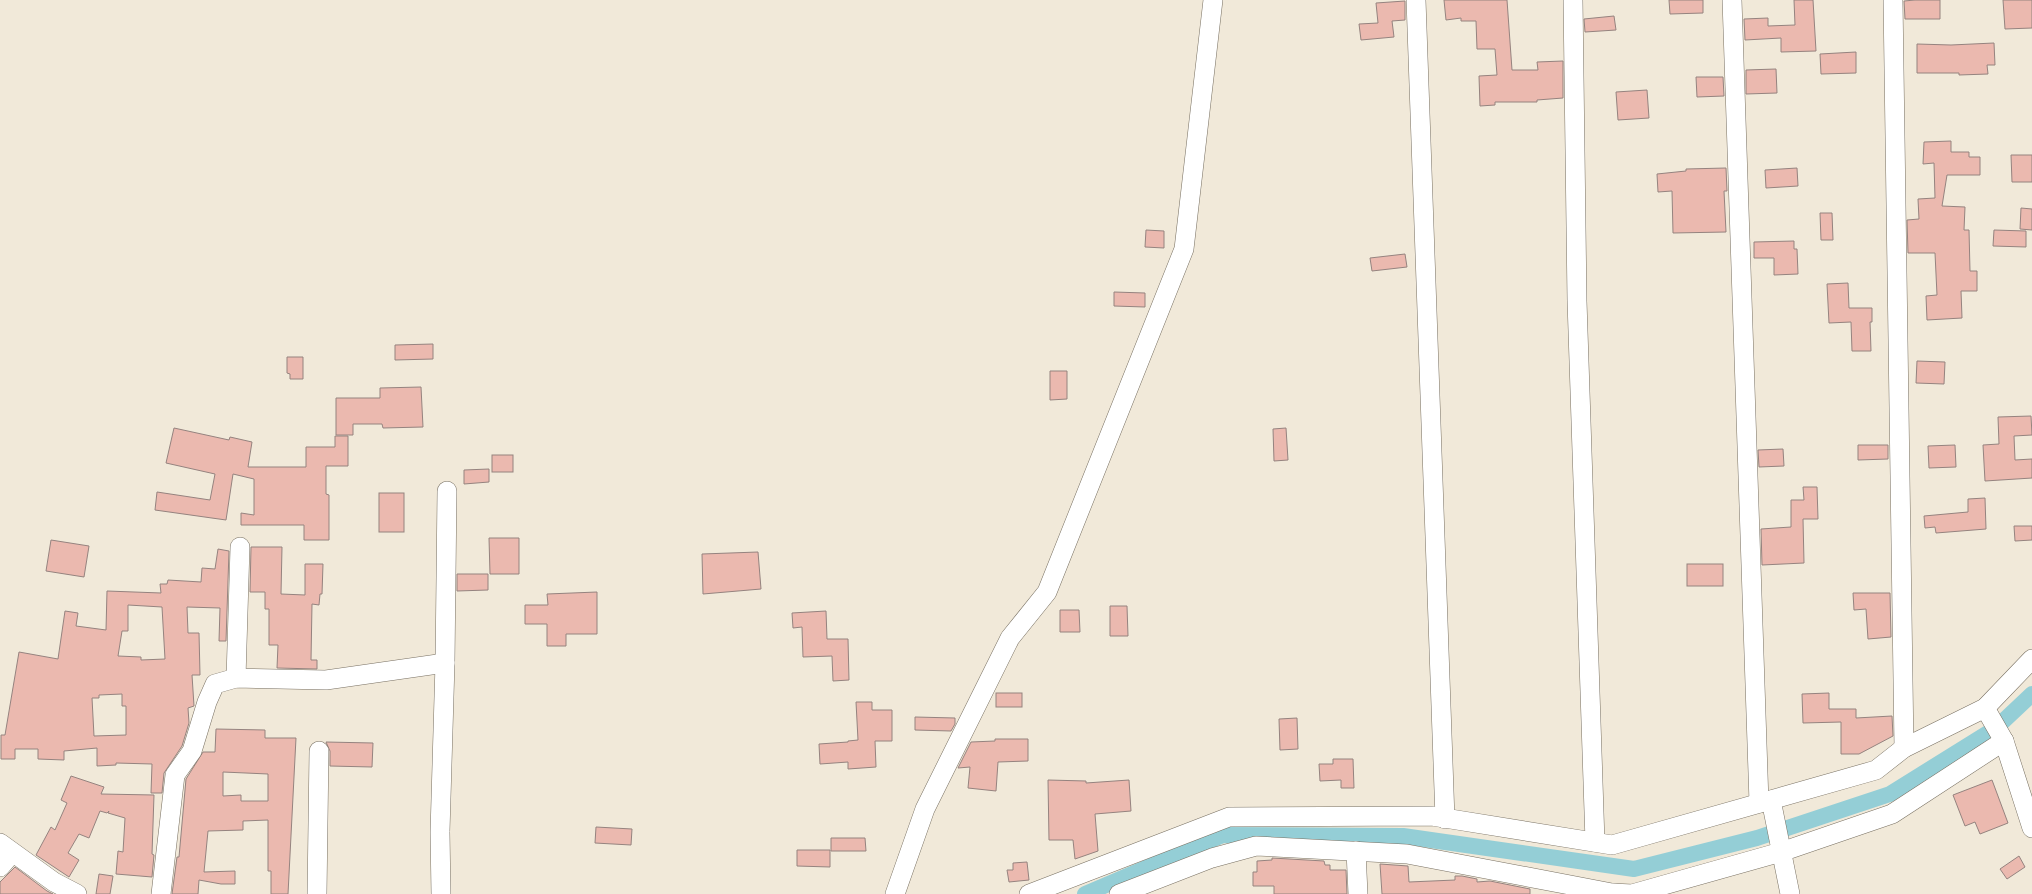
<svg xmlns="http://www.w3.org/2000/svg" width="2032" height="894" viewBox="0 0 2032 894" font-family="'Times New Roman',serif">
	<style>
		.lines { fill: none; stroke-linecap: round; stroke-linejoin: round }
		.canal { stroke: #94ced6; stroke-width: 16 }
		.building { fill: #ebb9af; stroke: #95837f; fill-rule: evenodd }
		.minor-casing { stroke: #787062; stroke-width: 20 }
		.minor { stroke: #fff; stroke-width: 19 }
	</style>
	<rect width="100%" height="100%" fill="#f1e9d9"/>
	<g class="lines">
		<path class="canal" d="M1085,894L1223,835L1403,836L1634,869L1757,838L1890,794L1996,728L2032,694"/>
	</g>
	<g class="building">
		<path d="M1444,0H1507L1512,70H1538L1537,62L1563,61V98L1537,100V102H1495V105L1480,106L1479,76L1497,75L1495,49H1477L1476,21H1461V18L1446,20Z"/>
		<path d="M1669,0H1703V13L1670,14Z"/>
		<path d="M1794,0H1813L1816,51L1781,52V38L1745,40L1744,19L1768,18V26L1795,25Z"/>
		<path d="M1915,0H1940V19H1905L1904,1Z"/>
		<path d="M2003,0H2032V28L2005,29Z"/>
		<path d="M1405,1V20L1392,21L1394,37L1361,40L1359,24L1378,23L1376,3Z"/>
		<path d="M1614,16L1616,30L1585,32L1584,19Z"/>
		<path d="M1994,43L1995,65H1987L1988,74L1959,75V73H1917V44L1951,45Z"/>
		<path d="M1856,52V73L1821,74L1820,54Z"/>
		<path d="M1776,69L1777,93L1746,94V70Z"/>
		<path d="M1696,77H1723L1724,96L1697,97Z"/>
		<path d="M1647,90L1649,118L1618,120L1616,92Z"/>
		<path d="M1951,141V152H1969V157H1980V175H1947L1942,206L1965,207L1964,230H1969L1970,271H1977V291H1961L1962,318L1927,320L1926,296L1937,295L1935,253H1908L1907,220L1919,219L1918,199L1935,198L1934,163L1923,164L1924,142Z"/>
		<path d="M2011,155H2032V182H2012Z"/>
		<path d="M1726,168L1727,191H1724L1726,232L1673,233L1672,191L1658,192L1657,174L1686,171V169Z"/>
		<path d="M1797,168L1798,186L1766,188L1765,170Z"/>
		<path d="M2021,208L2032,209V230L2020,229Z"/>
		<path d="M1820,213H1832L1833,240H1821Z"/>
		<path d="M1146,230L1164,231V248L1145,247Z"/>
		<path d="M1994,230L2026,231V247L1993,246Z"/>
		<path d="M1794,241V249H1797L1798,274L1774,275V258H1754V242Z"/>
		<path d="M1405,254L1407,267L1372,271L1370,258Z"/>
		<path d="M1848,283L1849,308H1872V322H1870L1871,351H1852L1851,322L1829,323L1827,284Z"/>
		<path d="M1114,292L1145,293V307L1114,306Z"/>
		<path d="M433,344V359L395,360V345Z"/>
		<path d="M287,357H303V379H290V374L287,373Z"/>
		<path d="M1917,361L1945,362L1944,384L1916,383Z"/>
		<path d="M1050,371H1067V399L1050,400Z"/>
		<path d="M421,387L423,427L383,428L382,424H353V435H336V398H380V388Z"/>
		<path d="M2031,416L2032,435L2014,436L2015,460L2032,459V478L1985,481L1983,445L1999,444L1998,417Z"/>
		<path d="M174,428L229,440L230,437L252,442L248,467H306V447H335V436H348V466H326V494L329,495V540H304V525H241V513L254,515V479L233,474L226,520L155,510L157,492L210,500L215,474L166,463Z"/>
		<path d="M1286,428L1288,460L1274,461L1273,429Z"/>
		<path d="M1858,445H1888V459L1858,460Z"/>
		<path d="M1955,445L1956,467L1929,468L1928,446Z"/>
		<path d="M1783,449L1784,466L1759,467L1758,450Z"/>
		<rect x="492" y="455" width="21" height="17"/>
		<path d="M489,469V482L464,484V470Z"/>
		<path d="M1803,487H1817L1818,519H1803L1804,563L1762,565L1761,529L1791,527V500H1804Z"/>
		<rect x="379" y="493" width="25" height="39"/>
		<path d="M1985,498L1986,529L1936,533L1935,527L1925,528L1924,516L1968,512V499Z"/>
		<path d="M2014,526H2032V540L2015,541Z"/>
		<path d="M489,538H519V574H490Z"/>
		<path d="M51,540L89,546L84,577L46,571Z"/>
		<path d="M251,547H282L281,594L305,595V564H323L322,594H320L319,605L312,604L311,660H317V669L277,668L278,645H269V609H265V592H250Z"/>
		<path d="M218,549L229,551L226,641H219L220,608L187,607L188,633H199L200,675H192L194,706L188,708L189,723L182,746L164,773L162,793H151L152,764L116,763V765L97,766V748L64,751V760L38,759V749H15V759H1V735H5L19,652L58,659L65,611L78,613L76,626L106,630L107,591L161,593L160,584H167L168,580L201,582L202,568L215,569ZM128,605L162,607L165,659L141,660V657L118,656L122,631H128ZM122,694V706H126V735L94,736L92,698H99V695Z"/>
		<path d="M758,552L761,589L703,594L702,554Z"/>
		<rect x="1687" y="564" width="36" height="22"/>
		<path d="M457,574H488V590L457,591Z"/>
		<path d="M597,592V634H566V646H547V624H525V605H548L547,594Z"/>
		<path d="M1853,593H1890L1891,637L1868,639L1866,609L1854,610Z"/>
		<path d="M1110,606H1127L1128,636H1110Z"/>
		<path d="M1060,610H1079L1080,632H1060Z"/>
		<path d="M826,611L827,639H848L849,680L833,681L832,656L803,657L802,627L793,628L792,613Z"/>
		<rect x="996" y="693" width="26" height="14"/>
		<path d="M1829,693V709H1856V718L1892,716L1893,736L1859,754H1841V722L1803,723L1802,694Z"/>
		<path d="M856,702H872V710H892V741H875L876,767L848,769V762L820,764L819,744L848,742V741L858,740Z"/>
		<path d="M915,717L955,718V724L951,731L915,730Z"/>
		<path d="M1297,718L1298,749L1280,750L1279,719Z"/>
		<path d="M216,729L265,730V738H296L288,894H271V871H268V820L243,821V830L208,831L204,872L235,871V884H221L199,880L198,894H172L177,857H179L186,779L203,752H215ZM223,772L268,774V801H241V795L223,796Z"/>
		<path d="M995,739H1028V761L998,762L996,791L968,788L970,767L958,768L971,742L995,741Z"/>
		<path d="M326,742L373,743L372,767L330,766V751Z"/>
		<path d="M1333,759H1353L1354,788H1341V780L1320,781L1319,764H1333Z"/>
		<path d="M71,776L104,787L101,794L154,795L152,854L154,855L152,877L116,874L118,851L123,852L125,818L108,813L109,811L107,813L100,811L89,838L79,834L68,853L79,860L69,877L36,855L51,827L55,830L67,803L61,800Z"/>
		<path d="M1048,780L1086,781V783L1129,780L1131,811L1095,814L1098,851L1075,859L1073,840H1049Z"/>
		<path d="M1992,780L2008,823L1980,834L1975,822L1965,826L1953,795Z"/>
		<path d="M596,827L632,829L631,845L595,843Z"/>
		<path d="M831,838H865L866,851H831Z"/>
		<path d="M797,850H830V867L797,866Z"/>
		<path d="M2019,856L2025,867L2007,879L2000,869Z"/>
		<path d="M1272,858L1324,861L1325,865H1330V870H1346L1347,894H1274V886H1253V872H1257V861L1272,860Z"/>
		<path d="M1027,862L1029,880L1009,882L1007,870H1013V863Z"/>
		<path d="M1380,864L1408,866L1409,882L1455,880V876H1462L1477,879V882L1490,881L1530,889V894H1382Z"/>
		<path d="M15,867L47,891L53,894H0V882Z"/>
		<path d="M99,874L113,876L110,894H96Z"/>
	</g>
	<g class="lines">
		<defs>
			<g id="minor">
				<path d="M1416,0L1445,819"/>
				<path d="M1573,0L1577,301L1595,842"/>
				<path d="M1732,0L1759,803"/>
				<path d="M1893,0L1904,748"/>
				<path d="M236,678L240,547"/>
				<path d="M1985,708L2004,741L2032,828"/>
				<path d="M1771,800L1790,894"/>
				<path d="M0,843L54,882L77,894"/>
				<path d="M1356,851L1358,894"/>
				<path d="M0,867L12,853"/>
				<path d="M161,894L175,775L192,751L207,702L215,684L236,678L326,680L445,663"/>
				<path d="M317,894L319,751"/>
				<path d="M441,894L440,832L445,663L447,491"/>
				<path d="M895,894L925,809L1010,638L1047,592L1184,249L1213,0"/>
				<path d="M1029,894L1229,817L1432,816L1612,845L1876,770L1904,748L1985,708L2032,659"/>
				<path d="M1119,894L1212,858L1256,846L1407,854L1612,893L1632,894L1781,852L1892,814L2004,741"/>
			</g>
		</defs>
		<use href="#minor" class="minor-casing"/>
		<use href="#minor" class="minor"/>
	</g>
</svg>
